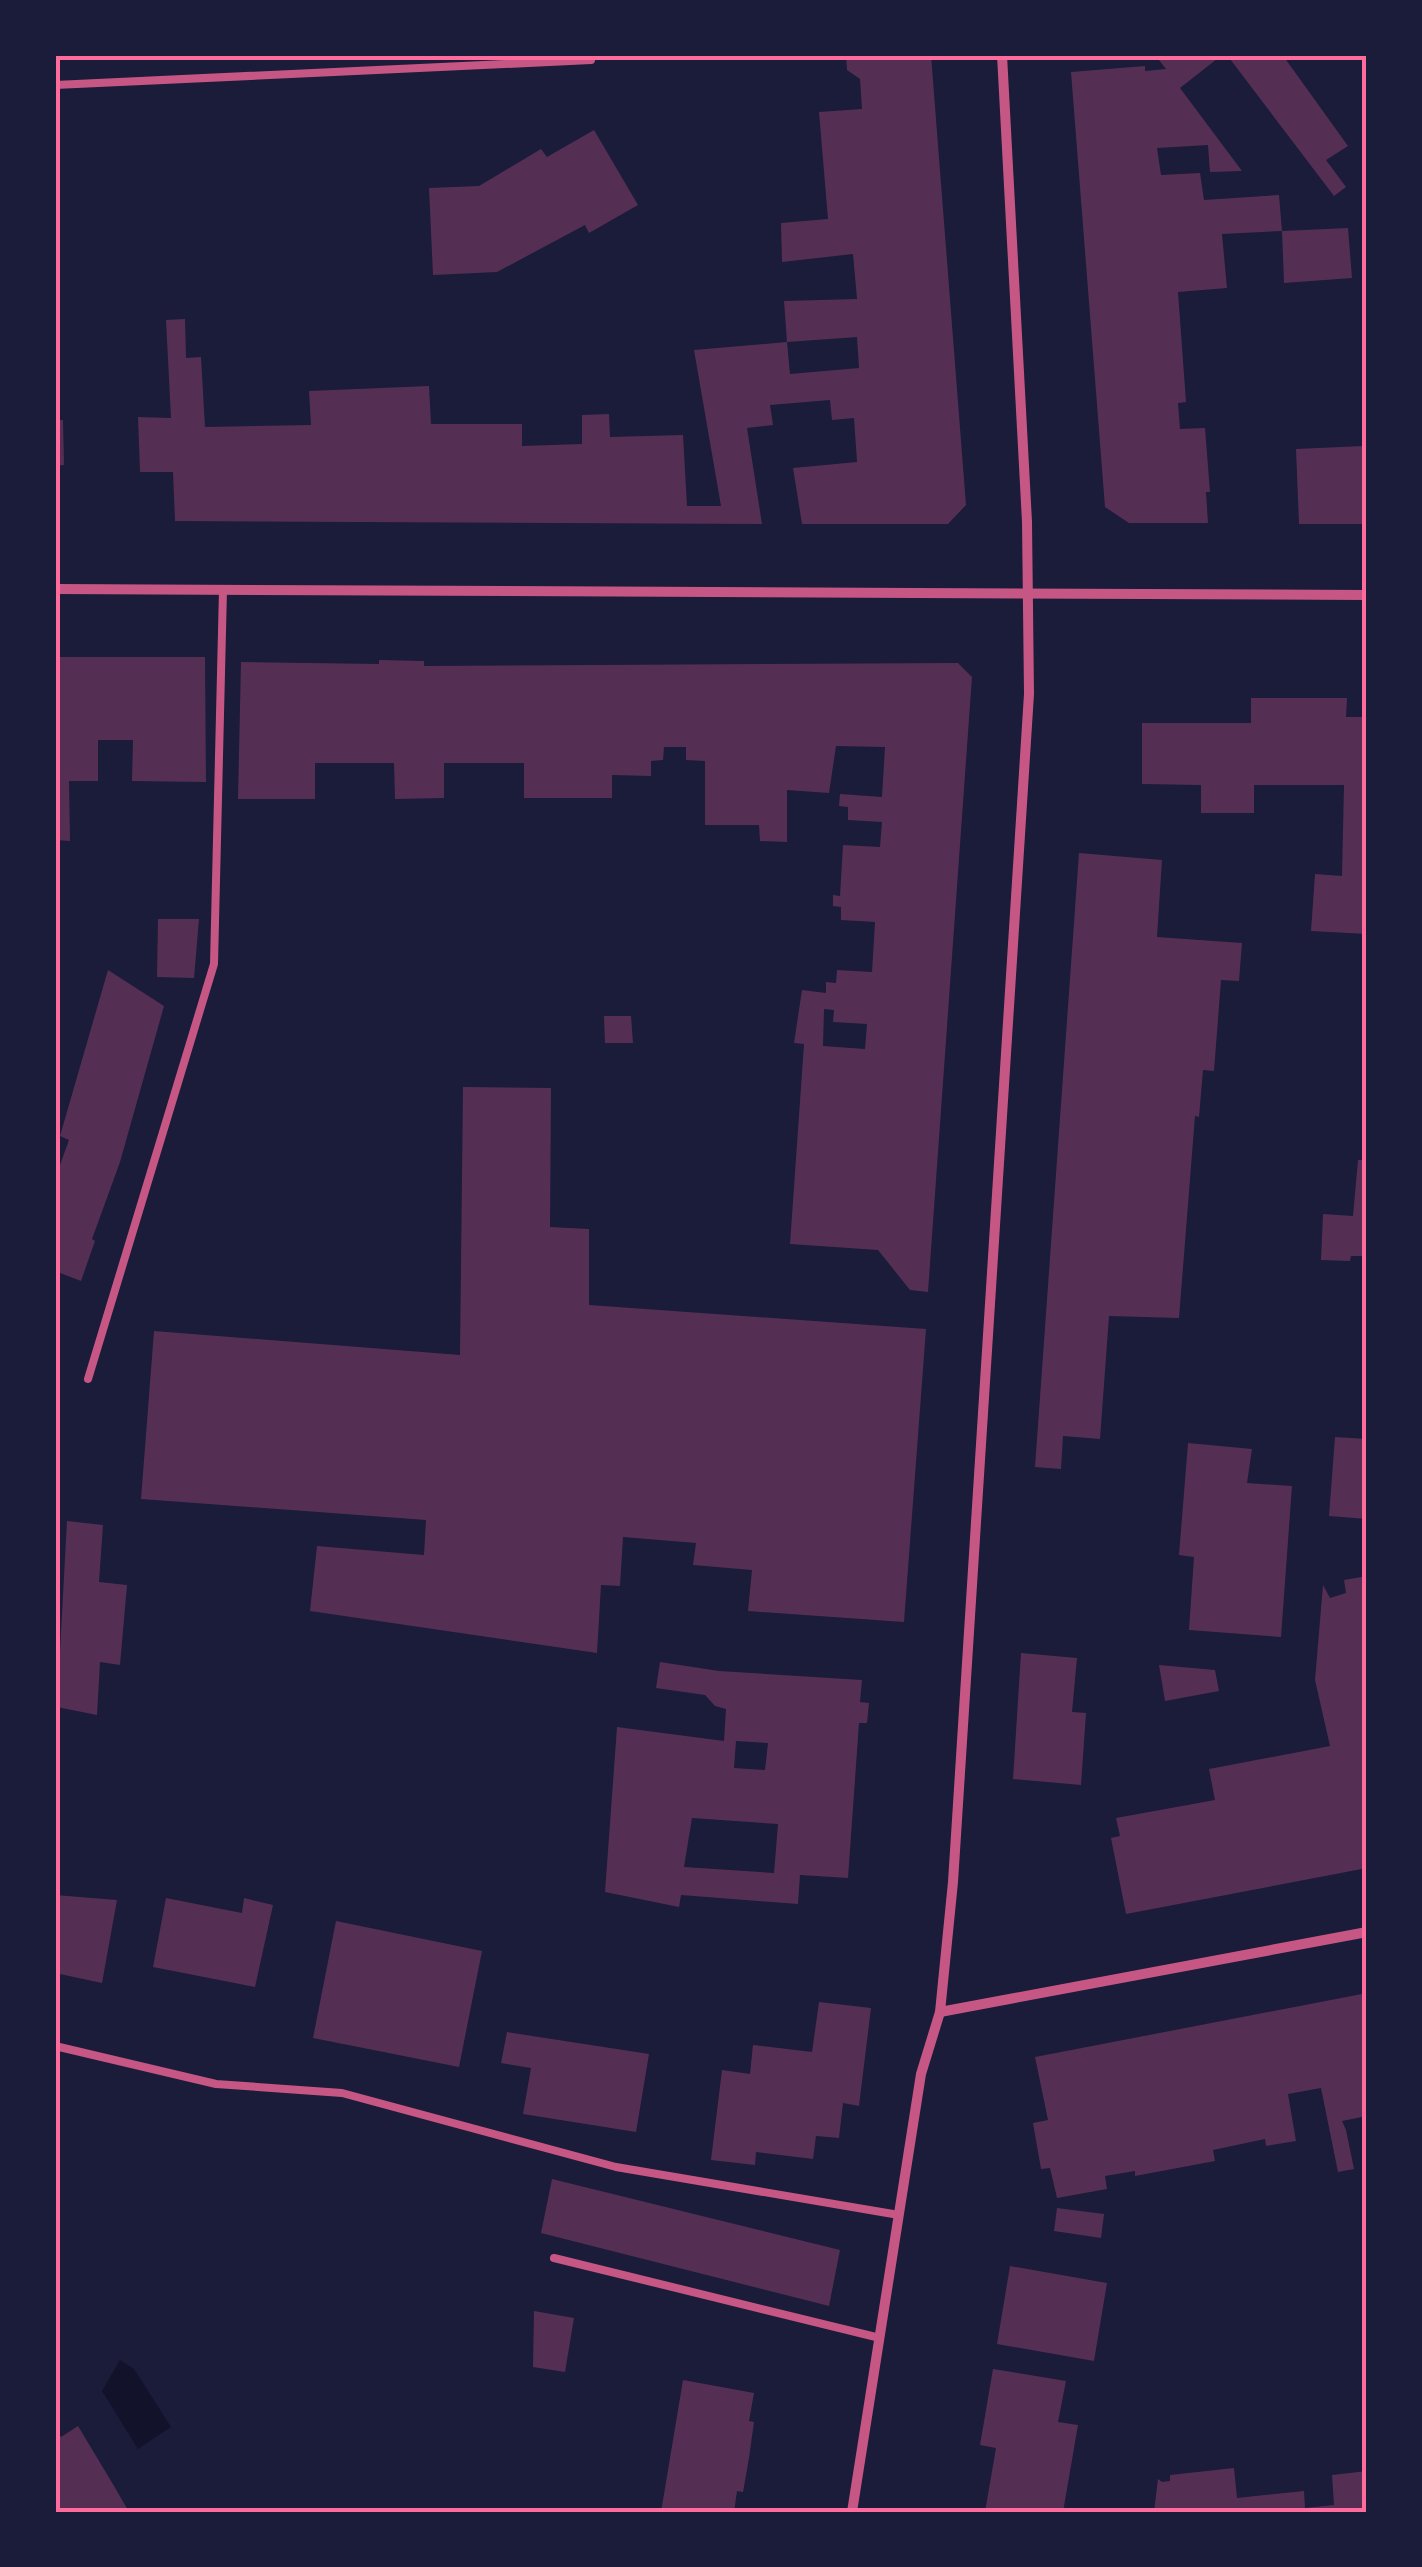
<svg xmlns="http://www.w3.org/2000/svg" width="1422" height="2567" viewBox="0 0 1422 2567" font-family="Raleway,sans-serif">
	<style>
		.water { fill: #12122b }
		.building { fill: #542f53; fill-rule: evenodd }
		.lines { fill: none; stroke-linecap: round; stroke-linejoin: round }
		.service { stroke: #c65784; stroke-width: 8 }
		.minor { stroke: #c65784; stroke-width: 10 }
		.neatline { fill: none; stroke: #ff6b9d; stroke-width: 4 }
	</style>
	<rect width="100%" height="100%" fill="#1b1b3a"/>
	<path class="water" d="M120,2360L134,2369L171,2427L138,2449L102,2391Z"/>
	<g class="building">
		<path d="M846,55H931L966,505L948,524H802L793,468L857,462L854,418L832,420L830,400L770,405L773,425L747,428L762,524L175,521L173,472H140L138,417L171,418L166,320L185,319L186,358L201,357L205,427L311,425L309,391L429,386L431,424H522V446L582,444V415L609,414L610,437L683,435L687,506H721L694,350L787,342L790,374L859,368L857,337L787,342L784,301L857,299L853,254L782,262L781,223L828,219L819,112L862,109L860,79L847,70Z"/>
		<path d="M1155,55H1222L1180,88L1242,171L1210,172L1208,145L1157,148L1161,175L1200,173L1204,200L1279,195L1282,231L1348,228L1352,278L1284,283L1282,231L1222,234L1227,288L1178,292L1186,402L1178,403L1180,429L1205,428L1210,492H1206L1208,523H1129L1105,507L1071,72L1145,66V71L1166,69Z"/>
		<path d="M1227,55H1287L1284,57L1348,146L1326,160L1346,187L1334,196Z"/>
		<path d="M594,130L638,205L589,233L585,225L497,272L433,275L429,188L479,186L541,149L547,157Z"/>
		<path d="M55,420H63L64,465L55,466Z"/>
		<path d="M1363,431H1367V524H1299L1296,449L1363,446Z"/>
		<path d="M55,657H205L206,782L132,781L133,740H98V781H69L70,841L55,840V791H57V780H55Z"/>
		<path d="M379,660L424,661V666L958,663L972,677L928,1292L910,1290L878,1250L790,1244L804,1044L794,1043L802,990L826,993V982L836,983L837,970L872,972L875,922L841,920V907L833,906V895L840,896L843,845L880,847L882,822L848,820V807L839,806L840,794L882,797L885,747L836,746L829,793L787,790V842L760,841L759,825H705V761L686,760V747H664L663,760L651,761V776L612,775V798H524V763H444V798L395,799L394,763H315V799H238L241,662L379,664ZM824,1009L834,1010L833,1022L867,1024L865,1049L823,1046Z"/>
		<path d="M1251,698H1347L1346,717H1367V934L1311,931L1315,874L1342,876L1344,785H1254V813H1201V785L1142,784V723H1251Z"/>
		<path d="M1079,853L1162,860L1157,937L1242,943L1239,981L1221,980L1214,1071L1203,1070L1199,1117L1195,1116L1179,1318L1109,1316L1100,1439L1063,1436L1061,1469L1035,1467Z"/>
		<path d="M158,919H199L194,978L157,977Z"/>
		<path d="M108,970L164,1006L120,1162L92,1239L95,1241L81,1281L55,1271V1179L69,1140L60,1136Z"/>
		<path d="M604,1016H631L633,1043H605Z"/>
		<path d="M463,1087L551,1088L550,1227L589,1229V1305L926,1329L904,1622L748,1611L752,1570L693,1565L696,1543L623,1537L620,1586L601,1585L597,1653L310,1611L317,1546L424,1555L426,1520L141,1499L154,1331L460,1355Z"/>
		<path d="M1358,1160H1367V1256H1351L1350,1261L1321,1260L1323,1214L1353,1216Z"/>
		<path d="M1335,1437L1367,1439V1519L1329,1516Z"/>
		<path d="M1188,1443L1252,1449L1247,1483L1292,1486L1281,1637L1189,1630L1194,1557L1179,1555Z"/>
		<path d="M67,1521L103,1525L99,1582L127,1585L120,1665L100,1662L97,1715L57,1707Z"/>
		<path d="M1367,1576V1868L1126,1914L1111,1838L1120,1836L1116,1818L1215,1800L1209,1769L1330,1746L1315,1680L1323,1585L1330,1598L1346,1593L1344,1580Z"/>
		<path d="M1021,1653L1077,1658L1072,1712L1086,1713L1081,1785L1013,1779Z"/>
		<path d="M660,1662L719,1671L862,1680L860,1702L869,1703L867,1723H859L848,1878L800,1875L798,1904L681,1895L679,1907L605,1892L617,1727L724,1741L726,1709L715,1706L705,1695L656,1688ZM736,1741L768,1743L765,1770L734,1768ZM692,1818L778,1824L774,1873L684,1867Z"/>
		<path d="M1159,1665L1215,1670L1219,1691L1165,1701Z"/>
		<path d="M55,1895L117,1900L102,1983L55,1973Z"/>
		<path d="M166,1898L242,1913L244,1898L273,1905L255,1987L153,1967Z"/>
		<path d="M336,1921L482,1951L459,2067L313,2038Z"/>
		<path d="M1367,1993V2116L1342,2121L1346,2130L1354,2169L1338,2172L1321,2088L1288,2094L1296,2141L1266,2146L1265,2139L1213,2150L1215,2161L1135,2176V2171L1105,2176L1107,2189L1057,2198L1050,2168L1041,2169L1033,2123L1048,2120L1035,2057Z"/>
		<path d="M819,2002L871,2008L859,2106L843,2103L839,2138L816,2136L813,2159L756,2152L755,2165L711,2160L722,2070L750,2074L753,2045L812,2052Z"/>
		<path d="M507,2032L649,2054L636,2132L523,2114L531,2068L501,2063Z"/>
		<path d="M552,2179L840,2250L829,2306L541,2233Z"/>
		<path d="M1057,2208L1104,2214L1101,2238L1054,2231Z"/>
		<path d="M1010,2266L1107,2283L1094,2361L997,2344Z"/>
		<path d="M534,2311L574,2318L565,2372L533,2367Z"/>
		<path d="M993,2369L1066,2381L1058,2422L1078,2425L1063,2512H985L996,2448L980,2445Z"/>
		<path d="M683,2380L754,2393L749,2421L754,2422L749,2458L743,2492L737,2491L734,2512H661Z"/>
		<path d="M78,2426L114,2486L129,2512H55V2427L61,2437Z"/>
		<path d="M1234,2468L1237,2498L1304,2491L1305,2508L1334,2505L1332,2475L1367,2471V2512H1154L1158,2479L1162,2482L1170,2481V2475Z"/>
	</g>
	<g class="lines">
		<g class="service">
			<path d="M55,85L591,60"/>
			<path d="M88,1379L214,964L223,590"/>
			<path d="M55,2046L216,2084L342,2093L616,2167L899,2215"/>
			<path d="M554,2258L880,2338"/>
		</g>
		<g class="minor">
			<path d="M55,589L1367,595"/>
			<path d="M940,2012L1367,1932"/>
			<path d="M852,2512L921,2074L940,2012L953,1882L1029,694L1027,522L1002,55"/>
		</g>
	</g>
	<rect width="1422" height="2567" fill="none" stroke="#1b1b3a" stroke-width="115"/>
	<rect x="58" y="58" width="1306" height="2452" class="neatline"/>
</svg>
